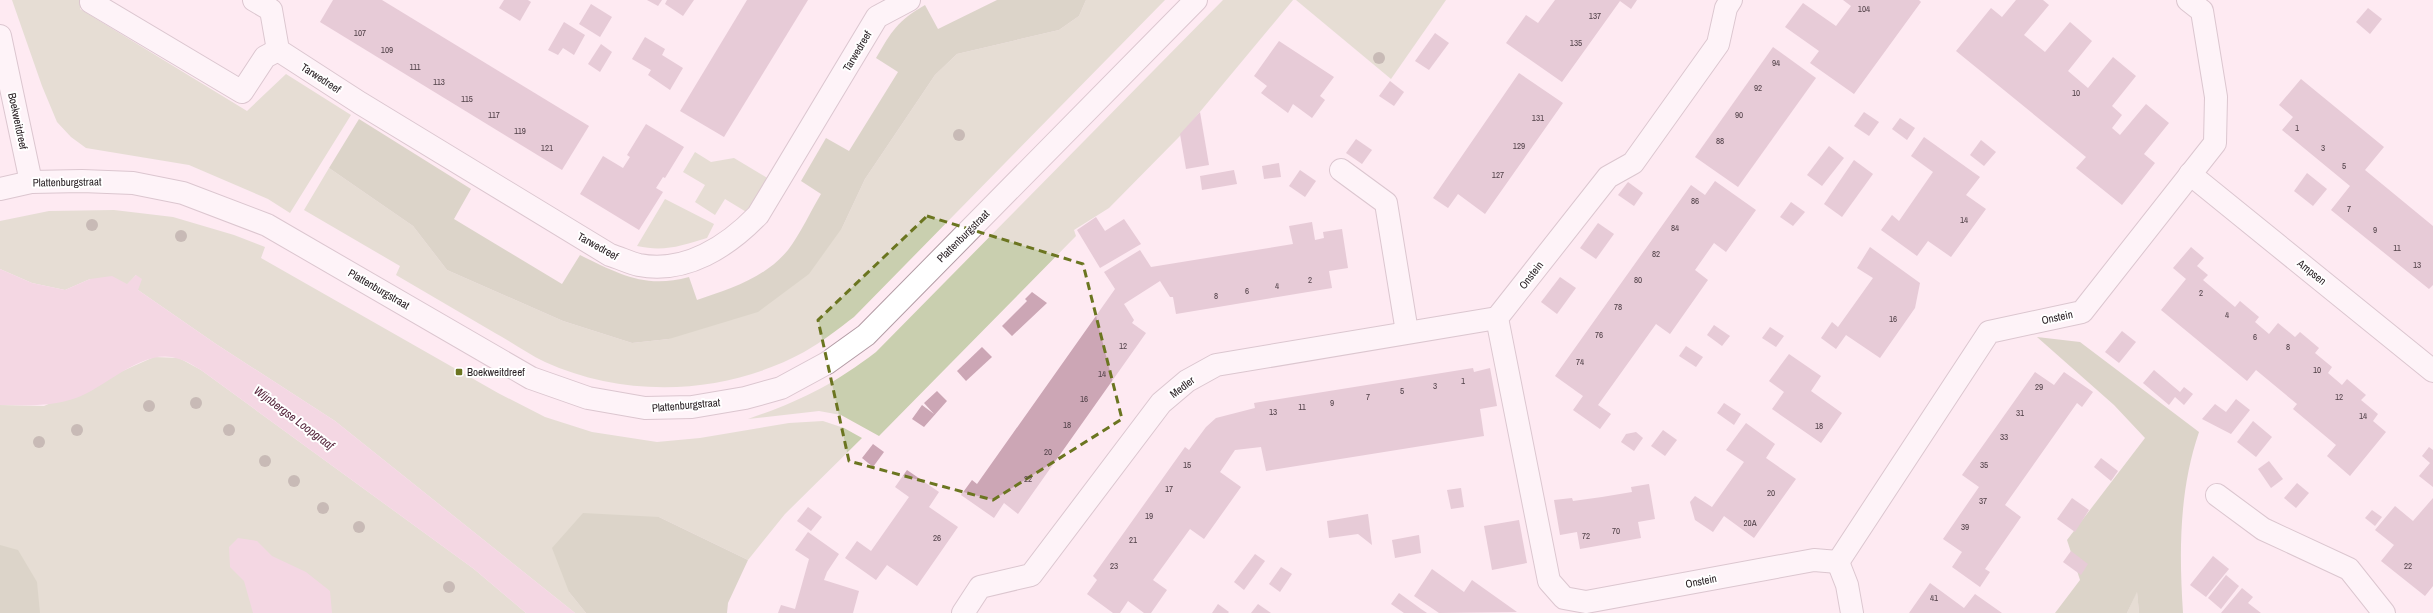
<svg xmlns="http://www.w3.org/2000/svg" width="2433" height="613" viewBox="0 0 2433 613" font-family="'Archivo Narrow',sans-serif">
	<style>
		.green { fill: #c9cfaf }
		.forest { fill: #b4bb97 }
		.water { fill: #e9c1d1 }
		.building { fill: #cca6b5 }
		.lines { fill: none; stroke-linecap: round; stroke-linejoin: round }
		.minor-casing { stroke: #b39ca5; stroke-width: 24 }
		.minor { stroke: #fff; stroke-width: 22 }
		.tree { fill: #88826d }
		.marked { fill: none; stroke: #6b7520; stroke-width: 3; stroke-dasharray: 8 5; stroke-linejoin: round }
		.poi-dot { fill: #6b7520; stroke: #fff; stroke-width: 1.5 }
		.labels { text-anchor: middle; stroke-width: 4; stroke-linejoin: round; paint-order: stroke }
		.number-label { font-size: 9px; fill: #524249 }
		.street-label { font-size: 11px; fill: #2a2125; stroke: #fff }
		.poi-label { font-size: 11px; fill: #2a2125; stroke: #fff; text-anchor: start }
		.water-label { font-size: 12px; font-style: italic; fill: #55243b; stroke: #fff }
	</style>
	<rect width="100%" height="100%" fill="#feeaf2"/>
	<g class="green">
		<path d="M12,0H85L80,9L247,111L286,74L351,115L290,213L268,199L189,165L86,148L71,137L57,122L42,86Z"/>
		<path d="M1086,0H1165L854,317C838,329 822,342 804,352C725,395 627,399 545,362C528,354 512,342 495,333C462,314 429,294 396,275L400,266L304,210L329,168L413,226L447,270L563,321L632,343L669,339L842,228L865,179L935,75L957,54L1059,30L1079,16Z"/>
		<path d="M1223,0H1293L1179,137L1109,208L1074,230L1076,236L879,436L841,415L819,411L748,419C798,402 833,385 876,352Z"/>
		<path d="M1296,0H1446L1391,79Z"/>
		<path d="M695,152L711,162L734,158L769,179L748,213L725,199L715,215L695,202L705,185L683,172Z"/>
		<path d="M665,199L714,224L707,238C681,246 664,252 637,246Z"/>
		<path d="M114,210L173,217L234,235L265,247L261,258L498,393L545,417L592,432L657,442L700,438L789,423L823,421L844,428L862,438L785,514L748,560L659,517L569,592L586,613H575L335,421L216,344L138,290L136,275L127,285L90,279L65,290L32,283L0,269V221L49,211Z"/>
		<path d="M154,357L179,358L201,370L474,569L526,613H0V405L44,406Z"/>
		<path d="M2137,591L2139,613H2127Z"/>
	</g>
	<g class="forest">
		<path d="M997,0H1086L1079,16L1059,30L957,54L935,75L865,179L842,228L809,274L758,312L669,339L632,343L563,321L447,270L413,226L329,168L359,119L471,189L454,219L562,284L580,255C619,274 645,289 689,277L697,300C730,289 765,278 788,250C801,233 810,212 821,194L801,181L826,138L849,151L898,72L876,58C892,31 897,21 925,5L938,29Z"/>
		<path d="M2037,337L2080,342L2199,432C2179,491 2179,551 2183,613H2139L2137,592L2127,613H2055L2080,580L2067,540L2145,438L2114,405Z"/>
		<path d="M583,513L659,517L748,560L728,603L727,613H586L569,592L552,548Z"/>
		<path d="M0,545L18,550L37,582L40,613H0Z"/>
	</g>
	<g class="water">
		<path d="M0,269L32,283L65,290L90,279L112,276L127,284L136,275L142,279L138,290L216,344L335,421L575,613H526L474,569L201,370C194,366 187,361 179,359C144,346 107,387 76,398C51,407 26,405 0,405Z"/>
		<path d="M238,538L257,541L272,556L306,572L330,591L332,613H253L244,581L230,567L229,547Z"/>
	</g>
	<g class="building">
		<path d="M333,0H382L589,126L562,170L320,22Z"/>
		<path d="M504,0H528L531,2L520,21L499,8Z"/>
		<path d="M647,0H662L658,6Z"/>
		<path d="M667,0H694L683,16L665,4Z"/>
		<path d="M747,0H808L724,137L680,111Z"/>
		<path d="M1555,0H1637L1631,9L1620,1L1562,82L1506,43L1526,15L1538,23Z"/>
		<path d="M1843,0H1919L1921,2L1854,94L1810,63L1819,51L1785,27L1803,3L1836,26L1851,6Z"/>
		<path d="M2016,0H2043L2049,5L2024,35L2045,52L2070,22L2092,41L2068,71L2088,88L2113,57L2136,76L2112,106L2122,115L2112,128L2120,135L2146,104L2169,123L2144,154L2155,163L2122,205L2076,168L2086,157L1956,51L1991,8L2002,17Z"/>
		<path d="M591,4L612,17L600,37L579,24Z"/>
		<path d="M2368,8L2382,19L2370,34L2356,22Z"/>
		<path d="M564,22L585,35L574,55L563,48L558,55L548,50Z"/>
		<path d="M1435,33L1449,43L1429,70L1415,61Z"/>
		<path d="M645,37L665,49L662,55L683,68L670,90L648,75L651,70L632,59Z"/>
		<path d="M1279,41L1334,77L1320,96L1325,100L1312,118L1293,104L1288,113L1261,93L1267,86L1254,76Z"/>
		<path d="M601,44L612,52L600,72L588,64Z"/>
		<path d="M1773,47L1816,78L1738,187L1695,157Z"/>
		<path d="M1519,73L1563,103L1485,214L1458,194L1448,208L1433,198Z"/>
		<path d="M2301,79L2384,147L2365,170L2433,226V285L2429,289L2331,210L2350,186L2282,130L2293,117L2279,105Z"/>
		<path d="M1390,81L1404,92L1394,106L1379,96Z"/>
		<path d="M1200,112L1209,165L1186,169L1180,134Z"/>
		<path d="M1864,112L1879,122L1869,136L1854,126Z"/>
		<path d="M1900,118L1915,128L1907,140L1892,129Z"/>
		<path d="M646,124L684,147L665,178L663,177L656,188L663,192L639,230L580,194L603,156L623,168L630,157L627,155Z"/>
		<path d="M1924,137L1980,177L1966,195L1986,209L1951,257L1928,241L1917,256L1881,230L1892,215L1899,221L1933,172L1911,156Z"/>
		<path d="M1356,139L1372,150L1362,164L1346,153Z"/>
		<path d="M1981,140L1996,152L1984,166L1970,155Z"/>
		<path d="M1829,146L1844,158L1822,186L1807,175Z"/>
		<path d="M1854,160L1873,174L1842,217L1824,204Z"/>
		<path d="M1279,163L1281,177L1264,179L1262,166Z"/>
		<path d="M1234,170L1237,184L1202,190L1200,176Z"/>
		<path d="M1300,170L1316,181L1305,197L1289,186Z"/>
		<path d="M2307,173L2327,189L2313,206L2294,191Z"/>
		<path d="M1715,181L1756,210L1726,252L1714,243L1695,270L1708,280L1670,334L1656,324L1598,405L1611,414L1600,429L1573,410L1583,396L1555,376L1691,185L1705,195Z"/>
		<path d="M1628,182L1643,193L1634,206L1618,195Z"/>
		<path d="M1791,202L1805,212L1793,226L1780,217Z"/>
		<path d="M1096,217L1105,231L1124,219L1141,244L1100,268L1077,230Z"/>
		<path d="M1312,222L1315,240L1324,238L1323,232L1342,229L1348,268L1329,271L1332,288L1176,314L1173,297H1170L1160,281L1124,304L1134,320L1132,323L1146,333L1018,514L1004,503L994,518L961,495L972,480L977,484L1115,289L1104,272L1140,250L1151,267L1293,244L1289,226Z"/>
		<path d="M1598,223L1614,234L1596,259L1580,248Z"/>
		<path d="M1870,247L1920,283L1915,308L1880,358L1846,335L1836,349L1821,338L1832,322L1838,327L1873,278L1857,268Z"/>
		<path d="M2191,247L2204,258L2197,266L2208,275L2203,280L2235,307L2240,301L2259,317L2255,322L2269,334L2278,323L2295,337L2300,332L2319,348L2315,353L2332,367L2328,373L2342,385L2347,379L2366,395L2361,400L2378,414L2373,421L2386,432L2350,476L2327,456L2336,445L2293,409L2297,404L2256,370L2247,381L2161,310L2186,279L2173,268Z"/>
		<path d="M1560,277L1576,288L1557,314L1541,302Z"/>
		<path d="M1032,292L1047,303L1012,336L1002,326L1027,301L1025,299Z"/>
		<path d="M1714,325L1730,336L1722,346L1707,335Z"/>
		<path d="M1770,327L1784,336L1776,347L1762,338Z"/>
		<path d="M2122,331L2136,342L2119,363L2105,352Z"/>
		<path d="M1686,346L1703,357L1696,367L1679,356Z"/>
		<path d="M982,347L992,357L966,381L957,371Z"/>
		<path d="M1789,354L1821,376L1811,391L1842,413L1821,443L1772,409L1784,392L1769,381Z"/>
		<path d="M1473,368L1474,372L1490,368L1497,406L1480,409L1484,436L1266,471L1261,447L1235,450L1220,472L1241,487L1204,539L1190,529L1153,580L1167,590L1151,613H1144L1128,601L1120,613H1113L1087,594L1097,580L1093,576L1185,447L1189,450L1206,427L1216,418L1255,408L1254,403Z"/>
		<path d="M2154,370L2180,392L2184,387L2193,394L2184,405L2175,397L2169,405L2143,383Z"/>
		<path d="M2035,372L2054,385L2064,372L2093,392L2082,407L2077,403L2005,505L2021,517L1985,569L1990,572L1980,587L1952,567L1962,552L1943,539L1979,487L1962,475Z"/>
		<path d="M937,391L947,401L924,427L912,419L922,405L934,414L924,403Z"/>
		<path d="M2236,399L2250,410L2231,434L2202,419L2215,404L2226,412Z"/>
		<path d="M1724,403L1741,414L1734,425L1717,413Z"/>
		<path d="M2253,421L2272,437L2256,457L2237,442Z"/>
		<path d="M1746,423L1775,444L1766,458L1796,479L1754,538L1724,516L1713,532L1695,520L1690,502L1695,496L1712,507L1734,476L1744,462L1726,450Z"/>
		<path d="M1663,430L1677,440L1665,456L1651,446Z"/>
		<path d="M1636,432L1643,438L1634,451L1621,442L1626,434Z"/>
		<path d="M873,444L884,452L873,467L862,458Z"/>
		<path d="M2429,447L2433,450V487L2419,476L2430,463L2422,456Z"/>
		<path d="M2101,458L2118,471L2111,481L2094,467Z"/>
		<path d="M2269,461L2283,479L2271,488L2258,469Z"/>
		<path d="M907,470L939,492L929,507L958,527L917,586L887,565L876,580L845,558L857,541L871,551L909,497L895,487Z"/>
		<path d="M2297,483L2309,493L2296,508L2284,498Z"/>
		<path d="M1649,484L1655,519L1638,522L1641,538L1580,549L1577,532L1560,535L1554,500L1572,498L1573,501L1602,497L1632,492L1631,487Z"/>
		<path d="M1461,488L1464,507L1451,509L1447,490Z"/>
		<path d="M2072,498L2089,510L2075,532L2057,519Z"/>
		<path d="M2433,498V586L2425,596L2381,561L2394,545L2375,530L2395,506L2413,521Z"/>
		<path d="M808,507L822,517L811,531L797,521Z"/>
		<path d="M2372,510L2382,517L2375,526L2365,518Z"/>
		<path d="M1368,514L1372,545L1358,534L1329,538L1327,521Z"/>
		<path d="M1519,520L1527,563L1492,570L1484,526Z"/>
		<path d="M808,532L839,554L827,572L824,580L859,591L853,613H778L781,605L795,609L809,559L795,550Z"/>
		<path d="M1419,535L1421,553L1395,558L1392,540Z"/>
		<path d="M2071,551L2088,564L2081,575L2063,562Z"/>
		<path d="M1255,554L1265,561L1244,590L1234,582Z"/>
		<path d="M2213,556L2229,569L2206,597L2190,585Z"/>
		<path d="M1281,567L1292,574L1280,592L1269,584Z"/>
		<path d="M1432,569L1464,592L1472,580L1517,612L1439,613L1414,596Z"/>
		<path d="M2226,575L2239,586L2221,609L2208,598Z"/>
		<path d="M1930,583L1964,608L1975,594L2002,613H1909Z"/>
		<path d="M2242,588L2253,597L2248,603L2261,613H2221Z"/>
		<path d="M1399,593L1421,609L1427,613H1404L1391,604Z"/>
		<path d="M1218,604L1229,612L1228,613H1212Z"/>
		<path d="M1258,604L1271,613H1251Z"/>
	</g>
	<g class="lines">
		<defs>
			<g id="minor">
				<path d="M254,0L271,10L278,50L360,103L610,255C620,258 630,263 639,265C686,274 728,246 758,215L877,17L909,0"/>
				<path d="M1731,0L1726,8L1718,44L1633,163L1608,177L1497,318L1549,581L1564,598L1586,602L1814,560L1838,562"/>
				<path d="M91,2L242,92L265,57L278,50"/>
				<path d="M0,36L31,182"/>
				<path d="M1341,170L1386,203L1407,332"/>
				<path d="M2190,174L2433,371"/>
				<path d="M0,189L31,182L82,181L133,183L183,193L267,225L531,378L588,398L645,408L692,407L745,398L781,388L827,363L866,335L1196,0"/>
				<path d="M2217,495L2263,529L2349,569L2384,613"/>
				<path d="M1838,562L1989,332L2082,312L2215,143L2216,97L2202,11L2188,0"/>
				<path d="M1838,562L1847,585L1852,613"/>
				<path d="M963,613L980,587L1031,575L1161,403L1187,381L1216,365L1497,318"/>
			</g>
		</defs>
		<use href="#minor" class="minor-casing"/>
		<use href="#minor" class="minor"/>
	</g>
	<g class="tree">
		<circle cx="1379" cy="58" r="6"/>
		<circle cx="959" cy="135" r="6"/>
		<circle cx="92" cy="225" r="6"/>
		<circle cx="181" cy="236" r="6"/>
		<circle cx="196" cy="403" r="6"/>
		<circle cx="149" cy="406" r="6"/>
		<circle cx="77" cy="430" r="6"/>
		<circle cx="229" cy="430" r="6"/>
		<circle cx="39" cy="442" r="6"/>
		<circle cx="265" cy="461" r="6"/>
		<circle cx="294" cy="481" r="6"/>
		<circle cx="323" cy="508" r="6"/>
		<circle cx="359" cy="527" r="6"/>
		<circle cx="449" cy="587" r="6"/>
	</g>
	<path d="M0 0H2433V613H0ZM927,216L1083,264L1122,419L993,500L849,461L818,320Z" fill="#feeaf2" fill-opacity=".55" fill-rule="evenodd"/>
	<path class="marked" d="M927,216L1083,264L1122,419L993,500L849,461L818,320Z"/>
	<rect class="poi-dot" x="455" y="368" width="8" height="8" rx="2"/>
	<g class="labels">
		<g class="number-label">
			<text x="1864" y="12">104</text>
			<text x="1595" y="19">137</text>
			<text x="360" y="36">107</text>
			<text x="1576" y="46">135</text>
			<text x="387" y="53">109</text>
			<text x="1776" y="66">94</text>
			<text x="415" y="70">111</text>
			<text x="439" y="85">113</text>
			<text x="1758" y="91">92</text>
			<text x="2076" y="96">10</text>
			<text x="467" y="102">115</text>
			<text x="494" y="118">117</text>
			<text x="1739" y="118">90</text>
			<text x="1538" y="121">131</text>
			<text x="2297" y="131">1</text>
			<text x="520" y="134">119</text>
			<text x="1720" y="144">88</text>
			<text x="1519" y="149">129</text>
			<text x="547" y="151">121</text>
			<text x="2323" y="151">3</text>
			<text x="2344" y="169">5</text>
			<text x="1498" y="178">127</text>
			<text x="1695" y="204">86</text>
			<text x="2349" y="212">7</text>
			<text x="1964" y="223">14</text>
			<text x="1675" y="231">84</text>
			<text x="2375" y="233">9</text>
			<text x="2397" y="251">11</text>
			<text x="1656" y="257">82</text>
			<text x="2417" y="268">13</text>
			<text x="1310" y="283">2</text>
			<text x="1638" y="283">80</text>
			<text x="1277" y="289">4</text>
			<text x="1247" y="294">6</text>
			<text x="2201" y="296">2</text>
			<text x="1216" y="299">8</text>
			<text x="1618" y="310">78</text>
			<text x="2227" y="318">4</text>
			<text x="1893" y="322">16</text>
			<text x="1599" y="338">76</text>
			<text x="2255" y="340">6</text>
			<text x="1123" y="349">12</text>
			<text x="2288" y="350">8</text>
			<text x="1580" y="365">74</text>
			<text x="2317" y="373">10</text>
			<text x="1102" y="377">14</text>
			<text x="1463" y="384">1</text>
			<text x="1435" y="389">3</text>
			<text x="2039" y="390">29</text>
			<text x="1402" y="394">5</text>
			<text x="1368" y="400">7</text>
			<text x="2339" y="400">12</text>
			<text x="1084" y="402">16</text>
			<text x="1332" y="406">9</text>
			<text x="1302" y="410">11</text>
			<text x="1273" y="415">13</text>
			<text x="2020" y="416">31</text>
			<text x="2363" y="419">14</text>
			<text x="1067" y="428">18</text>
			<text x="1819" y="429">18</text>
			<text x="2004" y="440">33</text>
			<text x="1048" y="455">20</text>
			<text x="1187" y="468">15</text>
			<text x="1984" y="468">35</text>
			<text x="1028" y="482">22</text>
			<text x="1169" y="492">17</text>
			<text x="1771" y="496">20</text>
			<text x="1983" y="504">37</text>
			<text x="1149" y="519">19</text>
			<text x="1750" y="526">20A</text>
			<text x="1965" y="530">39</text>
			<text x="1616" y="534">70</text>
			<text x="1586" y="539">72</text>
			<text x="937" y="541">26</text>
			<text x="1133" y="543">21</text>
			<text x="1114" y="569">23</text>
			<text x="2408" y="569">22</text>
			<text x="1934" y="601">41</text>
		</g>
		<g class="street-label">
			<text transform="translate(857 51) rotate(-59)" y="4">Tarwedreef</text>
			<text transform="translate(321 78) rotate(33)" y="4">Tarwedreef</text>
			<text transform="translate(18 121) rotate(78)" y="4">Boekweitdreef</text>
			<text transform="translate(67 182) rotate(-1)" y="4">Plattenburgstraat</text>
			<text transform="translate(963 236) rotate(-45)" y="4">Plattenburgstraat</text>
			<text transform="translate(598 246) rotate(29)" y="4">Tarwedreef</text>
			<text transform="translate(2312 272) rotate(39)" y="4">Ampsen</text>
			<text transform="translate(1531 275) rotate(-52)" y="4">Onstein</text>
			<text transform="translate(379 289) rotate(30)" y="4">Plattenburgstraat</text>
			<text transform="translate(2057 317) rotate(-12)" y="4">Onstein</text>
			<text transform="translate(1182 387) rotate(-37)" y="4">Medler</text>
			<text transform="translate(686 405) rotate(-5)" y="4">Plattenburgstraat</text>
			<text transform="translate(1701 581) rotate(-11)" y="4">Onstein</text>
		</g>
		<g class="poi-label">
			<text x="467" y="376">Boekweitdreef</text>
		</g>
		<g class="water-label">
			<text transform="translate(294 418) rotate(37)" y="4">Wijnbergse Loopgraaf</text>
		</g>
	</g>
</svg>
